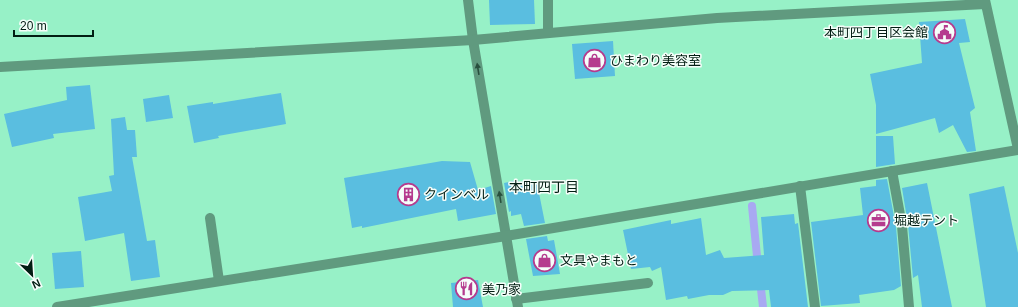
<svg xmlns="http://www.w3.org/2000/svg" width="1018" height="307" viewBox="0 0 1018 307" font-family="Helvetica,'Noto Sans JP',sans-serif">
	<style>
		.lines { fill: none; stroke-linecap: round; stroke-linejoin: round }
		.stream { stroke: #a8a9f2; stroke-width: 8 }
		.building { fill: #5abee0 }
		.lane { stroke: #609a7f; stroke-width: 10 }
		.street { stroke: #609a7f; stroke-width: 10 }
		.oneway { fill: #28503e }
		.labels { text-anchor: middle; stroke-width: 3; stroke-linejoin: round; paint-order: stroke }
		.poi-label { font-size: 13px; fill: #021e13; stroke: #f6fefa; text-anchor: start }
		.neighbourhood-label { font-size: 14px; fill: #021e13; stroke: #f6fefa }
	</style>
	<rect width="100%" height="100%" fill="#97f1c7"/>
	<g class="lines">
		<g class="stream">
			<path d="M752,206L758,266"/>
			<path d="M760,280L763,307"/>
		</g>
	</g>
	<g class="building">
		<path d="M489,0H534L535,24L490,25Z"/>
		<path d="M965,19L970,42L959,43L975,108L970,112L976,151L967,152L953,125L939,133L935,118L876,134V105L870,74L922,63L919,22Z"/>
		<path d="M613,41L615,76L575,79L572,44Z"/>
		<path d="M90,85L95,129L53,134L54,138L12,147L4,114L67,100L66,87Z"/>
		<path d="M281,93L286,124L218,136L219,138L194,143L187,106L213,102V104Z"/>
		<path d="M169,95L173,118L146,122L143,99Z"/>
		<path d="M125,117L127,130H135L137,157H132L147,241L155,240L160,277L131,281L124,233L85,241L78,197L112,191L109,176L114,175L111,119Z"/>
		<path d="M876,136H893L895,164L876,167Z"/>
		<path d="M442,161L470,162L478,190L491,186L496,214L458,221L456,209L362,228V226L352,228L344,178Z"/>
		<path d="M887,179L896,227L901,286L894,290L859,295L860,303L821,306L811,222L863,215L860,188L876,186V180Z"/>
		<path d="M518,180L519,185L537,183L545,223L524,226L521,214L511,216V211L509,212L504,183Z"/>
		<path d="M927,183L952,307H922L918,275L913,278L908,225L902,188Z"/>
		<path d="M1004,186L1018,253V307H986L969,194Z"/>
		<path d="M794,214L795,224L798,223L808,307H771L769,290L732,291L723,295H709L688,299L687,296L666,300L661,267L652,271L650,267L631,269L623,230L671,220V224L701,218L706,255L720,250L724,258L764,255L761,217Z"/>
		<path d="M547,236L548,241L554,240L560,274L533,276L526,239Z"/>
		<path d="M81,251L84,287L55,289L52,253Z"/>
		<path d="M478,280L483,307H453L451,283Z"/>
	</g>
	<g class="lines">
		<g class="lane">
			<path d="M548,0V33"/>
			<path d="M892,171L902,226L909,307"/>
			<path d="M800,186L815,307"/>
			<path d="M210,218L219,281"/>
			<path d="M516,299L648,283"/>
		</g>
		<g class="street">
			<path d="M468,0L473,40L518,307"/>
			<path d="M985,0L1018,149"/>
			<path d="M0,67L473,40L717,18L985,4"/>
			<path d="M57,307L506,236L1018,150"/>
		</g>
	</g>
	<defs><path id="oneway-solid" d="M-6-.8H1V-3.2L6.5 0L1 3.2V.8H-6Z"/></defs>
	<g class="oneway">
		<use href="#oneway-solid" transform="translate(478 69) rotate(-99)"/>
		<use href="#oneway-solid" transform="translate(500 197) rotate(-99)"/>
	</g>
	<defs>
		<symbol id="civic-ring" viewBox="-11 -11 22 22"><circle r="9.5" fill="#f6fefa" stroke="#b53b8e" stroke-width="1.5"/><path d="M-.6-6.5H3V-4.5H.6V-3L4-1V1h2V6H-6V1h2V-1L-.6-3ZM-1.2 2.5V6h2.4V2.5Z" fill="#b53b8e"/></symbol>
		<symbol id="shop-ring" viewBox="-11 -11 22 22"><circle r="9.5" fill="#f6fefa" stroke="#b53b8e" stroke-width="1.5"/><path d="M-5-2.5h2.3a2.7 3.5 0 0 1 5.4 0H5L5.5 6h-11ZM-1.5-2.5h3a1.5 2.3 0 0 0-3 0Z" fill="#b53b8e"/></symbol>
		<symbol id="building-ring" viewBox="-11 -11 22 22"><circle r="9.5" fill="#f6fefa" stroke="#b53b8e" stroke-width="1.5"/><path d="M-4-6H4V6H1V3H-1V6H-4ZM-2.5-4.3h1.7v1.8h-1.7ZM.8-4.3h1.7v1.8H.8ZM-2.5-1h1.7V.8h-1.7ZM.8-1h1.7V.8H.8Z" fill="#b53b8e"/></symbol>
		<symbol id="office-ring" viewBox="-11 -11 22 22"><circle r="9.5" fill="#f6fefa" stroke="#b53b8e" stroke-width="1.5"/><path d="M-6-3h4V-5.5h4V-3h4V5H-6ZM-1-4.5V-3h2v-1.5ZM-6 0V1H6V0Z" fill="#b53b8e"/></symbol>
		<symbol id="restaurant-ring" viewBox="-11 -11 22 22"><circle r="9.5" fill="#f6fefa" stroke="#b53b8e" stroke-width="1.5"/><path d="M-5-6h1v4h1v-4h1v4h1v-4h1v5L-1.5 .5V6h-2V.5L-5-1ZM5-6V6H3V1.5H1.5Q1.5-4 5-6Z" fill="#b53b8e"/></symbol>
	</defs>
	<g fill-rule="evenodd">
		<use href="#civic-ring" x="932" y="20" width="25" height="25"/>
		<use href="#shop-ring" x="582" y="48" width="25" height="25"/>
		<use href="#building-ring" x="396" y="182" width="25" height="25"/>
		<use href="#office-ring" x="866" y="208" width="25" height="25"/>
		<use href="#shop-ring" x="532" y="248" width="25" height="25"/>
		<use href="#restaurant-ring" x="454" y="276" width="25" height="25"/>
	</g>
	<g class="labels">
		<g class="poi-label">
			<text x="928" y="37" text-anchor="end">本町四丁目区会館</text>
			<text x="610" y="65">ひまわり美容室</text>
			<text x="424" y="199">クインベル</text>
			<text x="894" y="225">堀越テント</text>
			<text x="560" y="265">文具やまもと</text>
			<text x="482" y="294">美乃家</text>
		</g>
		<g class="neighbourhood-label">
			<text x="544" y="192">本町四丁目</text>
		</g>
	</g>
	<g transform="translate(32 275) rotate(155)" stroke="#f6fefa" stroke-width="3" paint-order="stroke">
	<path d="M0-3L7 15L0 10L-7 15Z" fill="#021e13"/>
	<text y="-6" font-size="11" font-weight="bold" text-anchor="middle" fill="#021e13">N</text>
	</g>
	<path d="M14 30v6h79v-6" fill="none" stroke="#021e13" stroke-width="2"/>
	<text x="20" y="30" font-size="12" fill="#021e13" stroke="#f6fefa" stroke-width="3" paint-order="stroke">20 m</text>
</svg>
